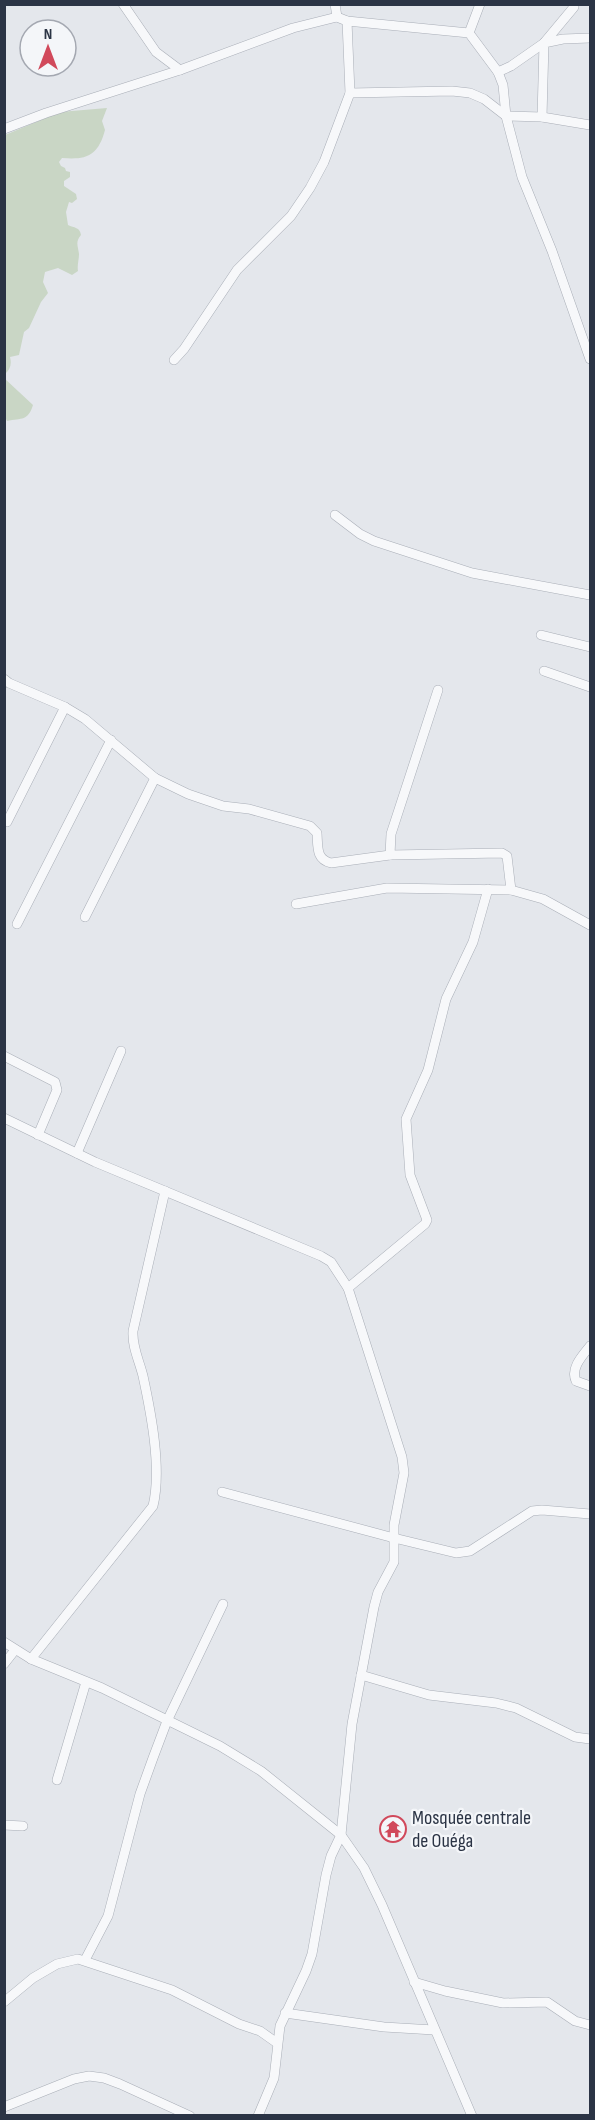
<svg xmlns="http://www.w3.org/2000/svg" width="595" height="2120" viewBox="0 0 595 2120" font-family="'Sofia Sans Condensed',sans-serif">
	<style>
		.green { fill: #c9d6c5 }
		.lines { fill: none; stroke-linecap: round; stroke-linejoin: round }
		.minor-casing { stroke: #a9aeb7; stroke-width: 10 }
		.minor { stroke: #f7f8fa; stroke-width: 9 }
		.labels { text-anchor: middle; stroke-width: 4.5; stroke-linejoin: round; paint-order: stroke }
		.poi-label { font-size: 20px; fill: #2b3445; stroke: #f4f6f9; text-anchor: start }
	</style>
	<rect width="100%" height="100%" fill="#e4e7ec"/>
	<g class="green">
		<path d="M107,108L102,121L105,130C98,156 87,160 62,158L59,162L61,166L65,168L66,171L70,172V177L64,181V186L76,194L77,199L72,203L69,202L66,212L68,225C74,228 80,227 81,235C75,242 78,246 79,254C79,260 77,265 78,271L72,275L58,268L45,272L43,282L48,293L41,302L29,328L24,332L19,355L10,357C12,364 10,370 5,374V135L60,112Z"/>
		<path d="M4,378L33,405C28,421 22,418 7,421L5,417Z"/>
	</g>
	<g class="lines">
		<defs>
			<g id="minor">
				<path d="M123,4L156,52L180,70"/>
				<path d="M335,4L337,17"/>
				<path d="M469,33L480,4"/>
				<path d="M498,72L511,66L544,43L574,7"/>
				<path d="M350,93L452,91L470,93L484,99L506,116L542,117L590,125"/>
				<path d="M542,117L544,43L563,39L590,38"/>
				<path d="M4,129L46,113L180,70L293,28L337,17L347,21L469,33L498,72L503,85L506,116L522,177L552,251L590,359"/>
				<path d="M174,360L184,349L237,270L291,216L310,188L324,162L350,93L347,21"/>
				<path d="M335,515L360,534L374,541L472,573L590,595"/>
				<path d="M541,635L590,647"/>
				<path d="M544,671L590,687"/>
				<path d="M4,679L9,683L65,707L85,719L155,778L188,794L223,806L249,809L310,826L317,833C318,848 316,859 331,863L390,855L502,853L507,856L511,890"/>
				<path d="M7,822L65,707"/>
				<path d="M390,855L391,834L438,690"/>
				<path d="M296,904L387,888L511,890L543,899L590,925"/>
				<path d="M85,917L155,778"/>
				<path d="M17,924L111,740"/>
				<path d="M4,1056L55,1082L57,1090L38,1135"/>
				<path d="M4,1118L95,1162L321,1256L331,1262L348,1288L402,1457L404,1473L394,1525V1562L378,1592L374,1607L352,1724L341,1835L331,1856L326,1875L312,1954L306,1971L280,2026L274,2078L258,2116"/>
				<path d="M77,1153L121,1051"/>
				<path d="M348,1288L425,1224L427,1220L410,1175L406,1119L428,1070L446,999L473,942L488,889"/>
				<path d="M590,1346C583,1355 570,1368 576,1381L590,1386"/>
				<path d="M222,1492L394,1538L456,1553L470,1551L532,1511L542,1510L590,1514"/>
				<path d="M4,1642L31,1659L102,1688L220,1746L261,1771L341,1835L364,1868L382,1905L472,2116"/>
				<path d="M31,1659L153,1506C162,1469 151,1413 143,1376C139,1360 132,1347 133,1331L165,1191"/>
				<path d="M4,1664L15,1650"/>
				<path d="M361,1675L429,1695L496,1703L516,1708L575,1737L590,1739"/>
				<path d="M57,1780L86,1682"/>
				<path d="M4,1825L23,1826"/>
				<path d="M85,1960L108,1916L140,1794L153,1758L167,1721L223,1604"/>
				<path d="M414,1982L445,1991L503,2003L547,2002L575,2021L590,2025"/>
				<path d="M4,2002L33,1978L57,1964L78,1959L172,1990L239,2024L260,2031L277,2043"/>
				<path d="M285,2013L384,2027L434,2030"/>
				<path d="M4,2107L74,2079L89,2076L104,2078L120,2084L190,2116"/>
			</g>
		</defs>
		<use href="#minor" class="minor-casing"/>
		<use href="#minor" class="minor"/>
	</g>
	<defs>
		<symbol id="temple-ring" viewBox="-11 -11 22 22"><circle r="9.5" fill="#f4f6f9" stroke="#d1495b" stroke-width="1.5"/><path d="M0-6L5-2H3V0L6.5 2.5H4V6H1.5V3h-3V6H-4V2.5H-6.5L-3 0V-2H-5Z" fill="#d1495b"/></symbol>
	</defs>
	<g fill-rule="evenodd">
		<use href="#temple-ring" x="378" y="1814" width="30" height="30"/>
	</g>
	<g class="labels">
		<g class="poi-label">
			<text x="412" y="1824">Mosquée centrale<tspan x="412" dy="23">de Ouéga</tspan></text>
		</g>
	</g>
	<rect width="595" height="2120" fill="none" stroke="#2b3445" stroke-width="12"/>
	<g transform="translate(48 48)"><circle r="28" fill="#f4f6f9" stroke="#a4a8b1" stroke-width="1.5"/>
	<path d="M0-4.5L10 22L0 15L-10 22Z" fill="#d1495b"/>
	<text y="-9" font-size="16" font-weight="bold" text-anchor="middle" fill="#2b3445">N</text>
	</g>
</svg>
